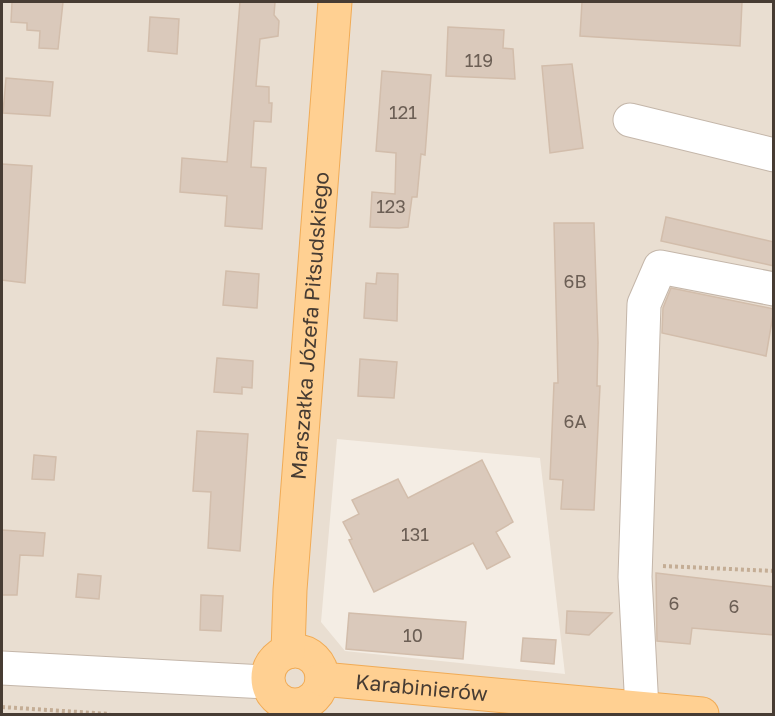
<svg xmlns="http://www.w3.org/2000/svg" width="775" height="716" viewBox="0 0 775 716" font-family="'Golos Text',sans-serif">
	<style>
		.residential { fill: #e9ded1; fill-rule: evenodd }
		.building { fill: #dac9bb; stroke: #d2bdab; stroke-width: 1.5 }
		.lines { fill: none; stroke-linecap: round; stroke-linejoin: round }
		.minor-casing { stroke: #c4b6a9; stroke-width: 35 }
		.major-casing { stroke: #f1ab55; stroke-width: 35 }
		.path { stroke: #c4ad95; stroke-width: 4; stroke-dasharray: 3 3; stroke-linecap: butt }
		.minor { stroke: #fff; stroke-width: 33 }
		.major { stroke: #ffd092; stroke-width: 33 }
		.labels { text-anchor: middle; stroke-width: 4.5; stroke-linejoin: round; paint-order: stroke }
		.number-label { font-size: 18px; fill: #6c5f55 }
		.street-label { font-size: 21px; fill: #473c33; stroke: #fff }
	</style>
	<rect width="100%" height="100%" fill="#f4ede4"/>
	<path class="residential" d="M2,2H773V714H2ZM337,439L540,458L565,674L345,651L321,622Z"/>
	<g class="building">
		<path d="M12,2H63L58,49L39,48L40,31L27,30V23L11,22Z"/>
		<path d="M240,2H275L274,15L279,21L278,36L260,39L256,86L269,87V103H272L271,122L254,121L251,167L266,168L262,229L225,226L227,196L180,192L182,158L227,162Z"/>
		<path d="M582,2H742L740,46L580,36Z"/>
		<path d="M150,17L179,19L177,54L148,51Z"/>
		<path d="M448,27L504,30L503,48L513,49L515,79L446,76Z"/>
		<path d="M572,64L583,148L550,153L542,66Z"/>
		<path d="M382,71L431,75L425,155L421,154L417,197H412L408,227L399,228L370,227L372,192L395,194L396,153L376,151Z"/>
		<path d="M6,78L53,82L50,116L3,113Z"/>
		<path d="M2,164L32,166L25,283L2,280Z"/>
		<path d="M666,217L774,242V266L661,241Z"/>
		<path d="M554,223H594L598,343L597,386H600L594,510L561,509L563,480L550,479L554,383H558Z"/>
		<path d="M226,271L259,274L257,308L223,305Z"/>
		<path d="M377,273L398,274L397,321L364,318L366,283L376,284Z"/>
		<path d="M671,288L774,309L766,356L662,333L663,308Z"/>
		<path d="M217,358L253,361L252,388L242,387V394L214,392Z"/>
		<path d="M360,359L397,362L394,398L358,396Z"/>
		<path d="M197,431L248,434L240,551L208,548L211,492L193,491Z"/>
		<path d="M34,455L56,457L54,480L32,479Z"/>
		<path d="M482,460L513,522L496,532L510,557L487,569L473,543L374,592L349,540L352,539L343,522L359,514L352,500L398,479L408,498Z"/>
		<path d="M2,530L45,533L43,556L20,555L17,595H2Z"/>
		<path d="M656,573L774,587V635L692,628L690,644L657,641Z"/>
		<path d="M78,574L101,576L99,599L76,597Z"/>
		<path d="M201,595L223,596L221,631L200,630Z"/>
		<path d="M567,611L612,613L589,635L566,633Z"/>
		<path d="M349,613L466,622L463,659L346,649Z"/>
		<path d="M523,638L556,640L554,664L521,661Z"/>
	</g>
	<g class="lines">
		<defs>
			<g id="minor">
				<path d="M630,120L774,155"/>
				<path d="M2,668L267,682"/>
				<path d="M642,709L635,577L644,304L660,267L774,289"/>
				<path d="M291,714L292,706"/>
			</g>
			<g id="major">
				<circle cx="295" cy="678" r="27"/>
				<path id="s1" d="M288,652L290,590L335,2"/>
				<path id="s2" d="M322,679L702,714"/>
			</g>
		</defs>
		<use href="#minor" class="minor-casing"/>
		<use href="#major" class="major-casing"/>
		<g class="path">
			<path d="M663,566L774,571"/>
			<path d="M2,707L110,714"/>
		</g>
		<use href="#minor" class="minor"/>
		<use href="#major" class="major"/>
	</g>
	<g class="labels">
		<g class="number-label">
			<text x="479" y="67">119</text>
			<text x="403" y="119">121</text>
			<text x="391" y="213">123</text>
			<text x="575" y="288">6B</text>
			<text x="575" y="428">6A</text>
			<text x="415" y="541">131</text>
			<text x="674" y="610">6</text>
			<text x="734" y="613">6</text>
			<text x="413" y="642">10</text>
		</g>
		<g class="street-label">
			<text dy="7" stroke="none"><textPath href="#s1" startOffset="327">Marszałka Józefa Piłsudskiego</textPath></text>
			<text dy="7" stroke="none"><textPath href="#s2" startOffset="100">Karabinierów</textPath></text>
		</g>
	</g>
	<rect width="775" height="716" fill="none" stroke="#473c33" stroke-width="6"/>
</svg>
